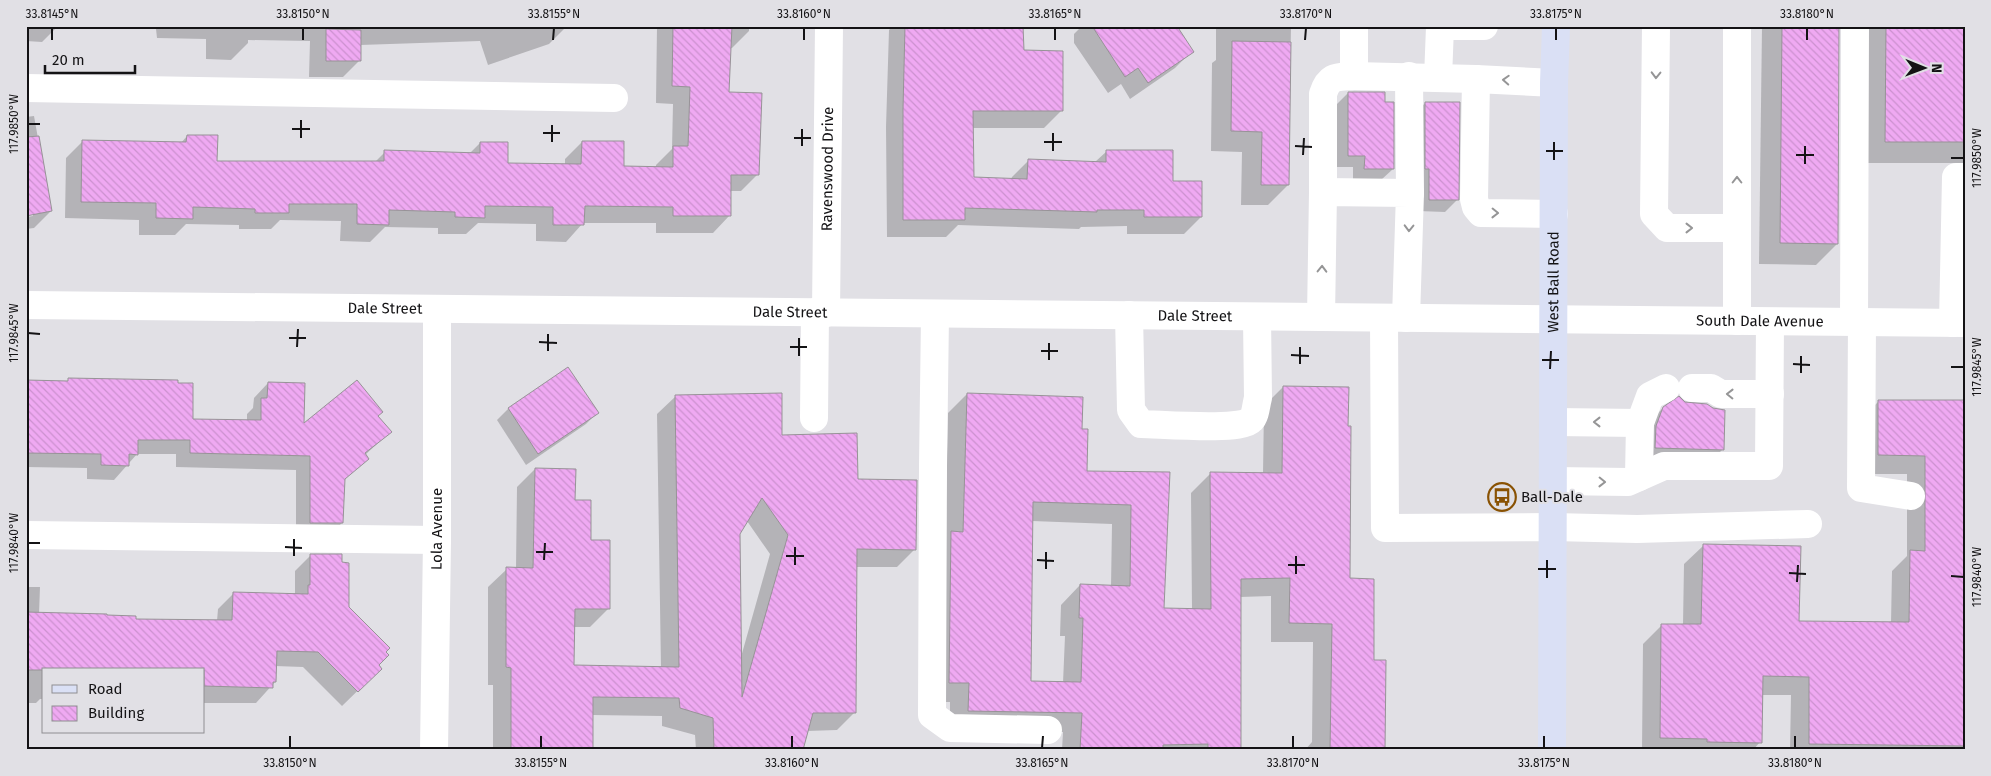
<svg xmlns="http://www.w3.org/2000/svg" width="1991" height="776" viewBox="0 0 1991 776" font-family="'Fira Sans',sans-serif">
	<style>
		.shadow { fill: #0003; fill-rule: evenodd }
		.building { fill: url(#building-back-hatch); stroke: #979397; fill-rule: evenodd }
		.lines { fill: none; stroke-linecap: round; stroke-linejoin: round }
		.minor { stroke: #fff; stroke-width: 28 }
		.major { stroke: #dae0f5; stroke-width: 28 }
		.oneway { stroke: #959596 }
		.ticks { fill: none; stroke: #141315; stroke-width: 2 }
		.labels { text-anchor: middle; stroke-width: 4; stroke-linejoin: round; paint-order: stroke }
		.street-label { font-size: 15px; fill: #141315; stroke: #e1e0e5 }
		.poi-label { font-size: 15px; fill: #141315; stroke: #e1e0e5; text-anchor: start }
		.neatline { fill: none; stroke: #141315; stroke-width: 2 }
		.ticks-label { font-size: 12px; text-anchor: middle; fill: #141315 }
	</style>
	<defs>
		<pattern id="building-back-hatch" width="6" height="6" patternUnits="userSpaceOnUse" patternTransform="scale(1.25)"><rect width="6" height="6" fill="#efa9f2"/><path d="M-1 5l2 2M0 0l6 6M5-1l2 2" fill="none" stroke="#cc91cf"/></pattern>
	</defs>
	<rect width="100%" height="100%" fill="#e1e0e5"/>
	<g class="shadow">
		<path d="M26,26H565L566,27L549,44L488,65L480,41L360,45V60L343,77H309L310,41L248,40V43L231,60L206,59V39L157,38L156,29L56,28L42,42L26,41Z"/>
		<path d="M657,26H749V31L732,48H730L728,93L758,174L741,191H730V215L713,233H656V223H583L566,242L536,241V224L478,223L466,234H438V228L385,227L370,242L340,241L341,221L280,220L271,229H239V225L186,224L175,235H139V220L65,218L66,158L83,141L181,143L187,136L216,162H375L385,152L469,154L480,143L506,164L565,165V159L582,142L623,168H656V165L672,149L673,104L656,103Z"/>
		<path d="M893,26H1022V52L1061,111L1044,128H972V178L1011,180L1012,177L1029,160L1095,162L1107,151L1172,182L1201,217L1184,234H1127V226L1081,227L1079,229L958,225L946,237H887L886,127L889,30Z"/>
		<path d="M1082,26H1176L1192,51L1175,68L1130,99L1121,84L1108,93L1074,43V34Z"/>
		<path d="M1216,26H1291L1288,185L1268,205H1241L1242,152L1211,151L1212,63L1216,60Z"/>
		<path d="M1762,26H1838L1837,244L1816,265L1759,264Z"/>
		<path d="M1865,26H1965V163H1864Z"/>
		<path d="M1348,93L1393,169L1381,180L1353,181V167H1336V105Z"/>
		<path d="M1425,103L1457,200L1445,212L1418,211L1414,115Z"/>
		<path d="M34,116L51,211L34,228L26,229V217L33,216V214L26,215V117Z"/>
		<path d="M69,380L191,420L247,421V414L253,408L254,398L268,383L303,426L377,416L390,432L365,455L367,459L343,481L342,523L327,537H296V470L176,467V454H137L114,480L87,479V468L26,467V381L66,382Z"/>
		<path d="M1283,387L1347,427L1349,580L1373,661L1384,750H1305L1312,742L1313,642H1271V596L1240,597V750H1062L1063,732L950,729V702H930L945,540L948,413L967,394L1081,430L1085,472L1169,473L1163,609L1192,610L1191,493L1210,474H1263L1264,406ZM1032,521L1112,524L1111,587L1080,585L1061,605L1060,636H1065L1063,683L1030,682Z"/>
		<path d="M676,396L781,436L857,480L915,549L897,567H855V712L837,730L807,731L802,750H696L695,735L662,726V716L592,715V750H493V685H488V587L507,569H516L517,487L535,469L574,501L589,541L608,609L590,627H574L573,666L661,668L657,414ZM747,521L770,554L741,657L739,533Z"/>
		<path d="M1879,401L1965,402V750H1790L1791,695H1761L1760,742L1753,750H1642L1643,644L1662,625H1683L1684,564L1703,546L1798,622L1891,623L1892,571L1907,556V474H1860V420Z"/>
		<path d="M509,408L597,413L586,424L526,465L497,420Z"/>
		<path d="M1663,408L1723,449L1711,461L1644,460L1651,420Z"/>
		<path d="M311,555L348,608L381,668L342,706L303,667L275,666V682L256,703H204V670H44V699H40L36,703H26V587H40L39,614L135,620L217,621L218,609L233,594L295,595V571Z"/>
	</g>
	<g class="building">
		<path d="M673,26H732L729,92L762,93L759,175H731V216H673V207L585,206L584,225H553V207L485,206V218L455,217V212L389,210V225L357,224V204H289V213H255V209L193,207V219L156,218V203L81,202L82,140L186,142L187,135H218L217,161H384V150L480,153V142H508V163L581,164L582,141H624V166L673,167V146H688L690,87L672,86Z"/>
		<path d="M905,26H1023L1024,50L1063,51V111H973L974,177L1027,179L1028,159L1106,162V150H1173V181H1202V217H1144V210H1097V212L965,208V220H903V109Z"/>
		<path d="M1092,26H1177L1194,52L1148,83L1138,68L1125,77Z"/>
		<path d="M1782,26H1839L1838,244L1780,243Z"/>
		<path d="M1886,26H1965V142H1885Z"/>
		<path d="M326,29L361,30V61H326Z"/>
		<path d="M1232,41L1291,42L1289,185H1261L1262,132L1231,131Z"/>
		<path d="M1348,92H1385V102H1394V169H1364L1365,156H1348Z"/>
		<path d="M1425,102H1460L1459,200H1429V169H1425Z"/>
		<path d="M39,136L52,211L26,216V137Z"/>
		<path d="M568,367L599,413L538,454L508,408Z"/>
		<path d="M68,378L178,380V383H193V419L261,420V398H267L268,382L305,383L304,423L357,380L383,412L378,416L392,432L365,453L369,459L345,479L343,523H310V456L190,453V440H138V455L129,454V466L101,465V454L26,453V380L68,381Z"/>
		<path d="M1283,386L1349,387L1348,426H1351L1350,578L1374,579V660H1386L1385,750H1330L1332,624L1289,623L1290,578L1241,579V750H1208V744L1163,745V750H1080L1082,713L968,711L969,683H949L951,531L963,532L967,393L1083,397L1082,429H1088L1087,471L1170,472L1164,608L1211,609L1210,472L1282,473ZM1033,502L1131,505L1130,586L1080,584L1079,618H1083L1081,682L1031,681Z"/>
		<path d="M782,393V435L857,433L858,479L917,480L916,550L857,549L856,713H813L803,750H714L713,718L680,708L679,698L593,697V750H511V668L506,667V567L533,568L535,468L576,469L575,500H591V540H610V609H575L574,665L679,667L675,395ZM762,498L788,535L742,697L740,534Z"/>
		<path d="M1679,396L1685,402L1707,404L1713,408L1725,410L1724,450L1655,448L1656,426L1663,407Z"/>
		<path d="M1878,400H1965V746L1809,744V677L1763,676L1762,743L1707,742V739L1660,738L1661,624H1701L1703,544L1801,546L1799,621L1909,622L1910,550L1925,551V456L1878,455Z"/>
		<path d="M310,554H342V562L349,563V607L390,648L386,652L389,655L379,665L382,669L358,692L318,652L277,651L276,682H273V688L204,686V670H26V612L107,614V615L136,616V619L232,620L233,592L308,594V585H310Z"/>
	</g>
	<g class="lines">
		<g class="minor">
			<path d="M1440,26H1484"/>
			<path d="M1656,26L1654,214L1667,228H1737"/>
			<path d="M1354,76L1476,79"/>
			<path d="M1409,76L1410,193"/>
			<path d="M1438,78L1440,27"/>
			<path d="M26,88L614,98"/>
			<path d="M1323,192V94C1329,75 1337,77 1354,76V26"/>
			<path d="M1554,214L1481,213L1476,207L1474,199L1476,79L1554,83"/>
			<path id="s1" d="M26,305L1965,323"/>
			<path id="s2" d="M826,313L829,26"/>
			<path d="M935,314L933,466L932,715L950,728L1048,730"/>
			<path d="M1129,315L1131,410L1141,424C1159,424 1242,431 1251,420C1256,415 1256,404 1258,398L1257,317"/>
			<path d="M1321,317L1323,192L1410,193L1406,318"/>
			<path d="M1384,318L1385,528L1553,527L1637,529L1808,524"/>
			<path d="M1737,321V26"/>
			<path d="M1854,322L1855,26"/>
			<path d="M1862,322L1861,488L1911,496"/>
			<path d="M1953,323L1956,177H1965"/>
			<path d="M1692,388H1711L1721,394H1770"/>
			<path d="M814,418L815,312"/>
			<path d="M1554,422L1640,423"/>
			<path d="M1639,477L1640,423L1650,396L1666,388"/>
			<path d="M1554,481L1628,482L1664,466H1769L1770,322"/>
			<path d="M26,535L437,540"/>
			<path id="s3" d="M434,750L437,540V309"/>
		</g>
		<path class="major" id="s4" d="M1552,750L1554,83L1556,26"/>
	</g>
	<defs><path id="oneway-chevron" d="M-2-3.5L2.5 0L-2 3.5" fill="none" stroke-width="1.6" stroke-linecap="round" stroke-linejoin="round" transform="scale(1.25)"/></defs>
	<g class="oneway">
		<use href="#oneway-chevron" transform="translate(1656 75) rotate(91)"/>
		<use href="#oneway-chevron" transform="translate(1506 80) rotate(-177)"/>
		<use href="#oneway-chevron" transform="translate(1737 180) rotate(-90)"/>
		<use href="#oneway-chevron" transform="translate(1495 213) rotate(1)"/>
		<use href="#oneway-chevron" transform="translate(1409 228) rotate(91)"/>
		<use href="#oneway-chevron" transform="translate(1689 228)"/>
		<use href="#oneway-chevron" transform="translate(1322 269) rotate(-89)"/>
		<use href="#oneway-chevron" transform="translate(1730 394) rotate(-179)"/>
		<use href="#oneway-chevron" transform="translate(1597 422) rotate(-180)"/>
		<use href="#oneway-chevron" transform="translate(1602 482) rotate(1)"/>
	</g>
	<path class="ticks" d="M52,40V28M303,40V28M553,40L554,28M804,40V28M1055,40V28M1305,40L1306,28M1556,40V28M1807,40V28M28,124H40M292,129H310M543,133H560M301,138V120M794,138H811M552,142V125M1044,142H1062M802,146V129M1295,146L1312,147M1053,151V133M1546,151H1563M1303,155L1304,138M1796,155H1814M1951,158H1964M1554,160V142M1805,164V146M28,333L40,334M289,338H306M539,342L557,343M297,347L298,329M790,347H807M548,351V334M1041,351H1058M1291,355L1309,356M799,356V338M1049,360V343M1542,360H1559M1300,364V347M1793,364L1810,365M1951,367H1964M1550,369L1551,351M1801,373V356M28,543H40M285,547L302,548M536,552H553M294,556V539M786,556H804M544,560L545,543M1037,560L1054,561M795,565V547M1288,565H1305M1046,569V552M1538,569H1556M1789,573L1806,574M1296,574V556M1951,576L1964,577M1547,578V560M1797,582L1798,565M290,748V736M541,748V736M792,748V736M1042,748L1043,736M1293,748V736M1544,748V736M1795,748V736"/>
	<defs>
		<symbol id="bus-ring" viewBox="-11 -11 22 22"><circle r="9.5" fill="#e1e0e5" stroke="#895203" stroke-width="1.5"/><path d="M-5-6H5V4H4V6H2V4H-2V6H-4V4H-5ZM-3.5-4V0h7V-4ZM-3.5 1.2v1.5H-2V1.2ZM2 1.2v1.5H3.5V1.2Z" fill="#895203"/></symbol>
	</defs>
	<g fill-rule="evenodd">
		<use href="#bus-ring" x="1486" y="481" width="32" height="32"/>
	</g>
	<g class="labels">
		<g class="street-label">
			<text dy="5" stroke="none"><textPath href="#s2" startOffset="144">Ravenswood Drive</textPath></text>
			<text dy="5" stroke="none"><textPath href="#s4" startOffset="468">West Ball Road</textPath></text>
			<text dy="5" stroke="none"><textPath href="#s1" startOffset="359">Dale Street</textPath></text>
			<text dy="5" stroke="none"><textPath href="#s1" startOffset="764">Dale Street</textPath></text>
			<text dy="5" stroke="none"><textPath href="#s1" startOffset="1169">Dale Street</textPath></text>
			<text dy="5" stroke="none"><textPath href="#s1" startOffset="1734">South Dale Avenue</textPath></text>
			<text dy="5" stroke="none"><textPath href="#s3" startOffset="221">Lola Avenue</textPath></text>
		</g>
		<g class="poi-label">
			<text x="1521" y="502">Ball-Dale</text>
		</g>
	</g>
	<rect width="1991" height="776" fill="none" stroke="#e1e0e5" stroke-width="55"/>
	<rect x="42" y="668" width="162" height="65" fill="#e1e0e5" stroke="#8f8e92"/>
	<rect x="52" y="685" width="25" height="8" fill="#dae0f5" stroke="#8f8e92"/>
	<text x="88" y="694" font-size="15" fill="#141315">Road</text>
	<rect x="52" y="706" width="25" height="15" fill="url(#building-back-hatch)" stroke="#8f8e92"/>
	<text x="88" y="718" font-size="15" fill="#141315">Building</text>
	<g transform="translate(1924 68) rotate(91)" stroke="#e1e0e5" stroke-width="4" paint-order="stroke">
	<path d="M0-4L9 19L0 12L-9 19Z" fill="#141315"/>
	<text y="-8" font-size="14" font-weight="bold" text-anchor="middle" fill="#141315">N</text>
	</g>
	<path d="M45 65v8h90v-8" fill="none" stroke="#141315" stroke-width="2.5"/>
	<text x="52" y="65" font-size="15" fill="#141315" stroke="#e1e0e5" stroke-width="4" paint-order="stroke">20 m</text>
	<rect x="28" y="28" width="1936" height="720" class="neatline"/>
	<g class="ticks-label">
		<text x="52" y="18">33.8145°N</text>
		<text x="303" y="18">33.8150°N</text>
		<text x="554" y="18">33.8155°N</text>
		<text x="804" y="18">33.8160°N</text>
		<text x="1055" y="18">33.8165°N</text>
		<text x="1306" y="18">33.8170°N</text>
		<text x="1556" y="18">33.8175°N</text>
		<text x="1807" y="18">33.8180°N</text>
		<text transform="translate(14 124) rotate(-90)" y="4">117.9850°W</text>
		<text transform="translate(1977 158) rotate(-90)" y="4">117.9850°W</text>
		<text transform="translate(14 333) rotate(-90)" y="4">117.9845°W</text>
		<text transform="translate(1977 367) rotate(-90)" y="4">117.9845°W</text>
		<text transform="translate(14 543) rotate(-90)" y="4">117.9840°W</text>
		<text transform="translate(1977 577) rotate(-90)" y="4">117.9840°W</text>
		<text x="290" y="767">33.8150°N</text>
		<text x="541" y="767">33.8155°N</text>
		<text x="792" y="767">33.8160°N</text>
		<text x="1042" y="767">33.8165°N</text>
		<text x="1293" y="767">33.8170°N</text>
		<text x="1544" y="767">33.8175°N</text>
		<text x="1795" y="767">33.8180°N</text>
	</g>
</svg>
